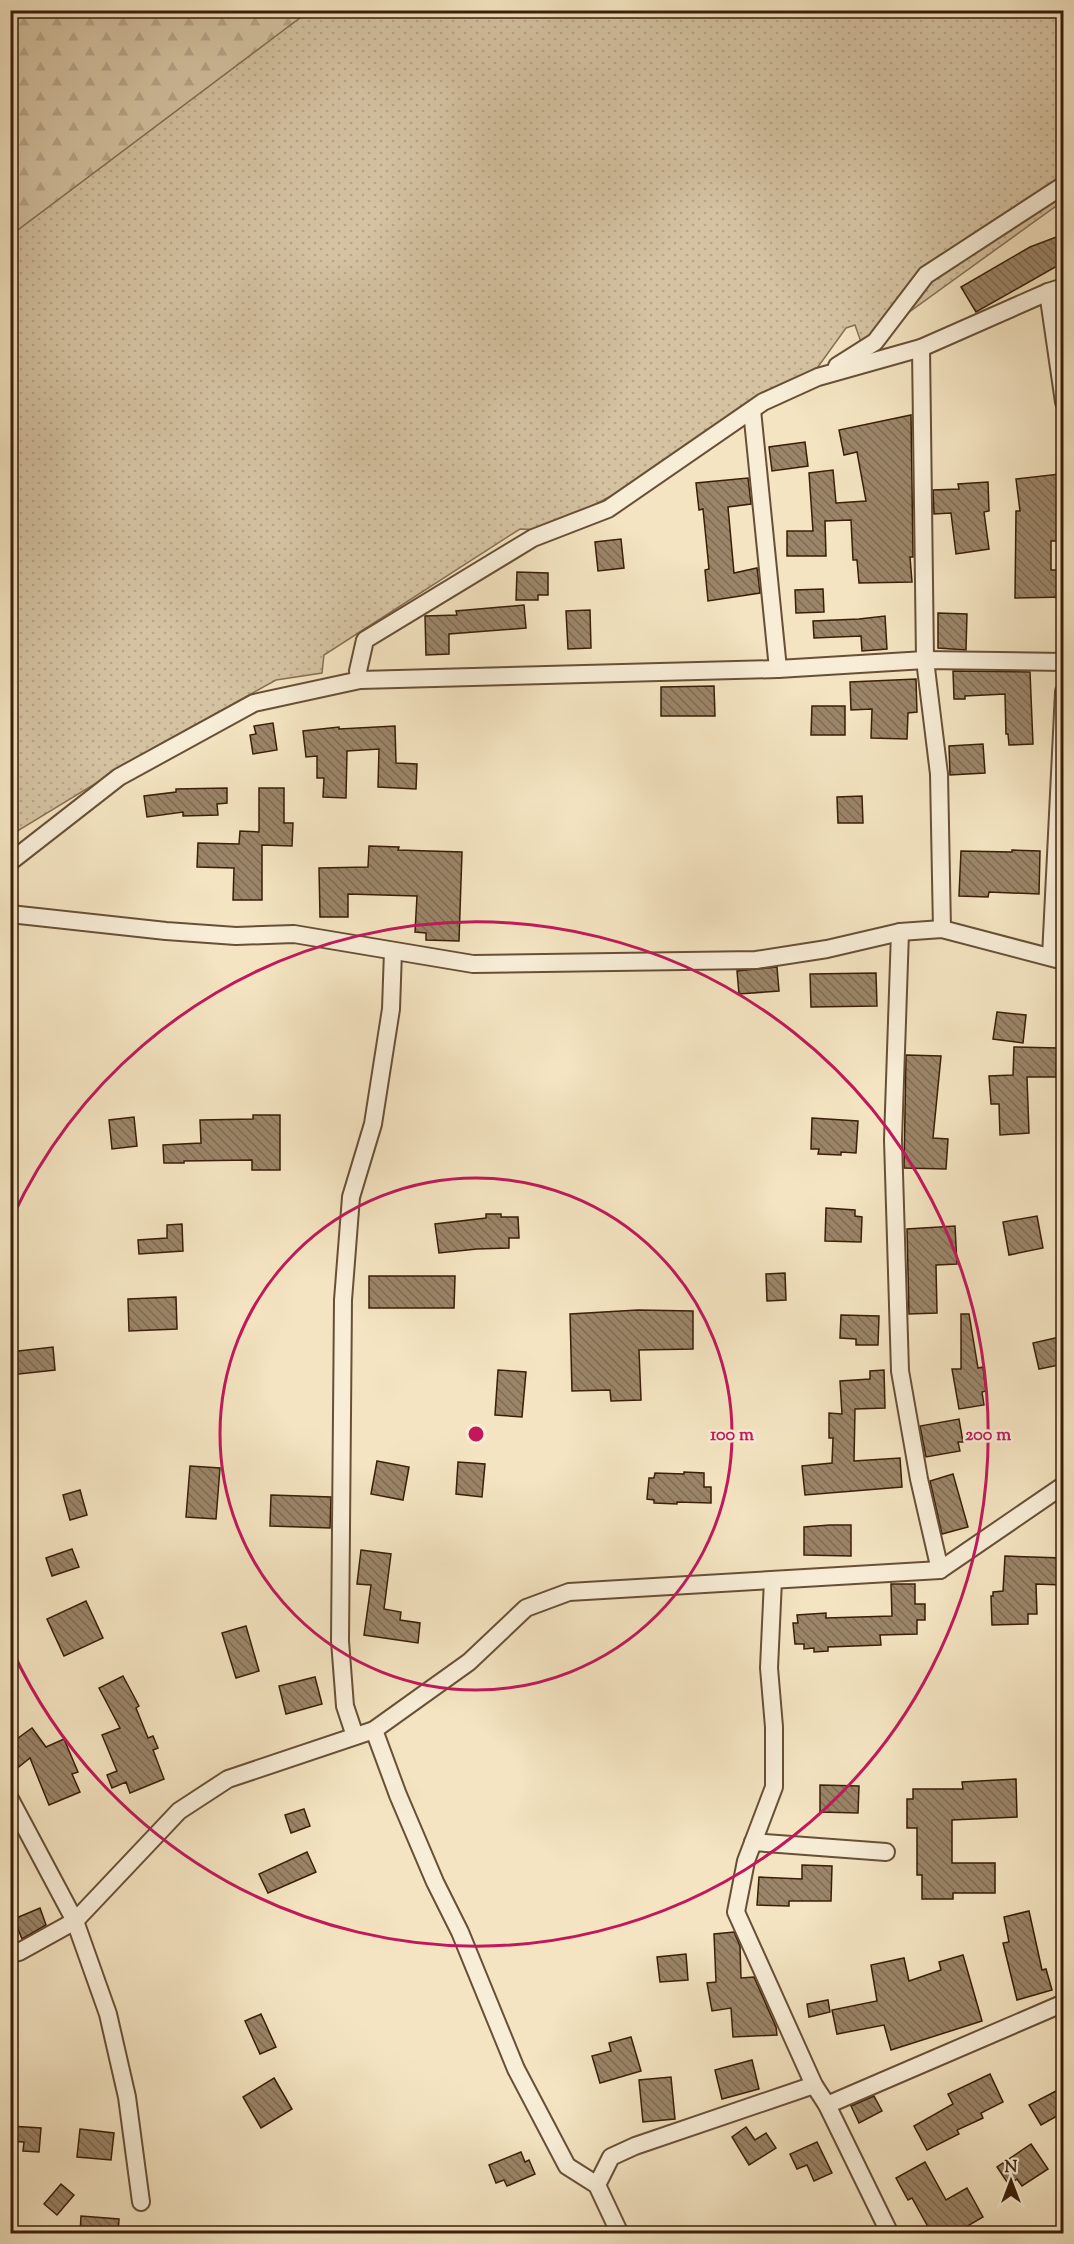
<svg xmlns="http://www.w3.org/2000/svg" width="1074" height="2244" viewBox="0 0 1074 2244" font-family="'Sorts Mill Goudy',serif">
	<style>
		.grass { fill: url(#grass-dots); stroke: #877054; stroke-width: 1.5 }
		.forest { fill: url(#forest-firs); stroke: #877054; stroke-width: 1.5 }
		.building { fill: url(#building-back-hatch); stroke: #3a1e07; stroke-width: 1.5 }
		.lines { fill: none; stroke-linecap: round; stroke-linejoin: round }
		.minor-casing { stroke: #685036; stroke-width: 20 }
		.minor { stroke: #f8edd7; stroke-width: 16 }
		.ring { fill: none; stroke: #c2185b; stroke-width: 3 }
		.centre { fill: #c2185b; stroke: #f8edd7; stroke-width: 3 }
		.ring-label { font-size: 18px; text-anchor: middle; font-weight: bold; fill: #c2185b; stroke: #f8edd7; stroke-width: 5; stroke-linejoin: round; paint-order: stroke }
	</style>
	<defs>
		<pattern id="grass-dots" width="8" height="8" patternUnits="userSpaceOnUse" patternTransform="scale(1.5)"><rect width="8" height="8" fill="#d4c2a1"/><path d="M2 2h.1M6 6h.1" fill="none" stroke="#b7a689" stroke-width="1.8" stroke-linecap="round"/></pattern>
		<pattern id="forest-firs" width="22" height="20" patternUnits="userSpaceOnUse" patternTransform="scale(1.5)"><rect width="22" height="20" fill="#d4c2a1"/><path d="M5 1l3.5 6h-7zM16 11l3.5 6h-7z" fill="#b7a689"/></pattern>
		<pattern id="building-back-hatch" width="6" height="6" patternUnits="userSpaceOnUse" patternTransform="scale(1.5)"><rect width="6" height="6" fill="#9b8568"/><path d="M-1 5l2 2M0 0l6 6M5-1l2 2" fill="none" stroke="#7f6c54"/></pattern>
	</defs>
	<rect width="100%" height="100%" fill="#f4e4c1"/>
	<filter id="stains"><feTurbulence type="fractalNoise" baseFrequency=".00333" numOctaves="4"/><feColorMatrix values="0 0 0 0 .2 0 0 0 0 .09 0 0 0 0 .02 0 0 0 .5 -.17"/></filter>
	<radialGradient id="worn" r=".72"><stop offset=".6" stop-color="#630" stop-opacity="0"/><stop offset="1" stop-color="#630" stop-opacity=".3"/></radialGradient>
	<path class="grass" d="M309,11H1063V201L898,320L861,342L855,325L846,328L810,378L668,466L546,530L520,529L324,655L322,673L276,680L157,746L11,835V235Z"/>
	<path class="forest" d="M11,10H309V11L11,235Z"/>
	<g class="building">
		<path d="M1064,234V262L976,312L961,287L1030,247Z"/>
		<path d="M911,415L913,557H910L912,582L859,583L857,560H853L851,520L825,521L826,556H787V531H813L809,473L833,470L836,503L866,501L857,452L844,455L839,430Z"/>
		<path d="M805,442L808,466L772,471L769,447Z"/>
		<path d="M1060,474L1064,502V541H1051V570H1064V597L1015,598L1016,511H1020L1016,479Z"/>
		<path d="M748,478L751,504L728,507L734,573L757,568L760,593L708,601L705,570L709,569L703,509L699,510L696,483Z"/>
		<path d="M988,482L989,511L984,512L989,549L956,554L951,513L934,514L933,490L959,489L958,484Z"/>
		<path d="M621,539L624,568L598,571L595,542Z"/>
		<path d="M517,572L548,573V595H538V600H516Z"/>
		<path d="M823,589L824,612L796,613L795,590Z"/>
		<path d="M524,605L526,628L449,634V654L426,655L425,616L457,615L456,611Z"/>
		<path d="M590,610L591,648L568,649L566,611Z"/>
		<path d="M938,613L967,614L966,650L938,648Z"/>
		<path d="M885,616L887,649L862,651L861,636L814,638L813,621L859,619Z"/>
		<path d="M953,671L1030,672L1033,744L1009,745L1008,734H1006L1005,694L965,696V699H954Z"/>
		<path d="M916,679L917,712L908,713L907,739L871,738L872,709L851,710L850,682Z"/>
		<path d="M714,686L715,716H661V687Z"/>
		<path d="M812,706H845V735H811Z"/>
		<path d="M273,723L277,750L253,754L250,735L256,734L254,726Z"/>
		<path d="M395,726L396,763L417,764L416,789L378,787L379,749L347,751L346,798L323,797L324,778H317V756L306,757L303,731L339,727V729Z"/>
		<path d="M983,744L985,773L950,775L949,746Z"/>
		<path d="M227,788V803L217,804L218,815L183,816V812L147,817L144,796L176,792V789Z"/>
		<path d="M259,788H284V823H293L292,846L262,845V900H233L234,868L197,867L198,843L239,844L240,831L259,832Z"/>
		<path d="M862,796L863,823H838L837,797Z"/>
		<path d="M369,846L399,847L398,850L462,852L459,941L426,940V933L415,932L417,896L348,894V917H320L319,868L368,867Z"/>
		<path d="M1012,850L1040,851L1039,894L989,892L988,897L959,896L961,851L1012,852Z"/>
		<path d="M777,967L779,991L739,994L737,971Z"/>
		<path d="M876,973L877,1006L811,1007L810,974Z"/>
		<path d="M997,1012L1026,1015L1023,1043L993,1039Z"/>
		<path d="M1014,1047L1057,1048L1056,1077H1027L1029,1133L1000,1135L999,1104H991L989,1076L1013,1075Z"/>
		<path d="M906,1055L941,1056L933,1138L948,1139L946,1169L904,1168Z"/>
		<path d="M253,1115H280V1170H252V1160L184,1161V1163H164L163,1145L201,1143L200,1120L253,1119Z"/>
		<path d="M134,1117L137,1146L112,1149L109,1120Z"/>
		<path d="M812,1118L858,1121L856,1153L841,1152V1155L818,1154L819,1149H811Z"/>
		<path d="M826,1208L855,1210V1216L862,1217L861,1242L825,1241Z"/>
		<path d="M486,1214H501V1217H518L519,1238H509V1248L477,1249L439,1253L435,1224L486,1218Z"/>
		<path d="M1037,1216L1043,1248L1009,1255L1003,1222Z"/>
		<path d="M182,1224L183,1251L139,1254L138,1240L167,1238V1225Z"/>
		<path d="M955,1226L957,1264L936,1265L937,1313L909,1314L907,1229Z"/>
		<path d="M785,1273L786,1300L767,1301L766,1274Z"/>
		<path d="M369,1276H455L454,1308H369Z"/>
		<path d="M176,1297L177,1329L129,1331L128,1299Z"/>
		<path d="M638,1310L693,1311V1349L639,1350L641,1400L611,1401L610,1390L572,1391L570,1314Z"/>
		<path d="M961,1314H969L978,1368L983,1367L986,1391L982,1392L984,1405L959,1409L952,1369H961Z"/>
		<path d="M841,1315L879,1316L878,1345H856V1339L840,1338Z"/>
		<path d="M1064,1336V1364L1039,1369L1033,1343Z"/>
		<path d="M53,1347L55,1370L10,1375V1352Z"/>
		<path d="M498,1370L526,1372L522,1417L495,1415Z"/>
		<path d="M884,1370L885,1408L855,1409L854,1461L900,1458L902,1487L805,1495L802,1466L832,1463L833,1438H829V1413L842,1414L840,1381L870,1379V1371Z"/>
		<path d="M959,1419L963,1442H958L960,1451L926,1457L920,1426Z"/>
		<path d="M377,1461L409,1467L403,1500L371,1494Z"/>
		<path d="M458,1462L485,1464L482,1497L456,1494Z"/>
		<path d="M190,1466L220,1468L216,1519L186,1517Z"/>
		<path d="M684,1472L704,1473V1487H711V1503L677,1502V1504L654,1503V1500L647,1499L649,1478H654L655,1473L684,1474Z"/>
		<path d="M953,1474L968,1527L942,1534L930,1481Z"/>
		<path d="M80,1490L87,1515L70,1520L63,1495Z"/>
		<path d="M271,1495L331,1497L330,1528L270,1526Z"/>
		<path d="M830,1525H851V1556L804,1555V1527Z"/>
		<path d="M72,1549L79,1567L52,1576L46,1558Z"/>
		<path d="M361,1550L391,1554L384,1609L401,1612L400,1620L420,1623L418,1643L364,1635L371,1585L357,1584Z"/>
		<path d="M1005,1556L1063,1558L1062,1585L1036,1584L1037,1614H1028V1624L992,1625L991,1596H993V1592L1003,1591Z"/>
		<path d="M891,1584H915V1604H925V1620H917V1634L880,1635L881,1645L828,1647V1651L814,1652V1648L804,1649V1644H795L793,1623H798L797,1615L826,1613V1618L892,1616Z"/>
		<path d="M86,1601L103,1638L64,1656L47,1619Z"/>
		<path d="M246,1626L259,1671L236,1678L222,1633Z"/>
		<path d="M123,1676L139,1706L136,1708L148,1738L153,1736L158,1748L153,1750L164,1779L130,1793L126,1782L112,1788L107,1775L117,1771L102,1735L120,1728L99,1688Z"/>
		<path d="M315,1677L322,1704L286,1714L279,1686Z"/>
		<path d="M32,1728L46,1747L64,1739L78,1772L72,1774L80,1792L49,1805L30,1758L10,1774V1744Z"/>
		<path d="M1016,1779L1017,1817L952,1820V1863H995V1893H953V1899H922V1875H917V1828H907V1799H913V1789H963L962,1782Z"/>
		<path d="M820,1785L859,1786L858,1813L820,1812Z"/>
		<path d="M304,1809L310,1826L291,1833L285,1815Z"/>
		<path d="M307,1852L316,1872L268,1893L259,1874Z"/>
		<path d="M802,1865L832,1866L831,1901H789V1906L757,1905L759,1877L802,1879Z"/>
		<path d="M40,1908L46,1925L22,1939L14,1919Z"/>
		<path d="M1029,1911L1042,1970L1046,1969L1052,1990L1017,2000L1003,1943L1009,1942L1004,1917Z"/>
		<path d="M734,1932L740,1946L741,1978L754,1977L776,2027L777,2035L733,2037L731,2008L712,2011L707,1983L716,1982L714,1934Z"/>
		<path d="M686,1954L688,1980L660,1982L657,1957Z"/>
		<path d="M963,1955L982,2021L891,2050L884,2025L837,2034L832,2010L877,2001L871,1965L904,1958L909,1981L941,1970L939,1962Z"/>
		<path d="M828,2000L830,2012L809,2017L807,2004Z"/>
		<path d="M261,2014L276,2047L260,2054L245,2021Z"/>
		<path d="M631,2037L641,2071L600,2083L592,2056L611,2051L609,2043Z"/>
		<path d="M752,2060L759,2089L722,2099L715,2070Z"/>
		<path d="M990,2074L1003,2102L981,2113L983,2118L957,2130L959,2134L927,2150L914,2126L953,2104L948,2094Z"/>
		<path d="M671,2077L675,2119L643,2122L639,2080Z"/>
		<path d="M274,2078L292,2109L261,2128L243,2097Z"/>
		<path d="M1056,2091L1064,2104V2112L1041,2125L1029,2105Z"/>
		<path d="M874,2096L882,2111L859,2123L851,2106Z"/>
		<path d="M10,2126L41,2128L39,2152L23,2151L24,2142L10,2141Z"/>
		<path d="M746,2127L755,2140L766,2133L776,2148L749,2165L732,2137Z"/>
		<path d="M80,2129L114,2133L111,2160L77,2157Z"/>
		<path d="M817,2142L832,2173L814,2181L807,2165L797,2169L790,2154Z"/>
		<path d="M1031,2144L1048,2169L1022,2186L1017,2179L1009,2185L997,2167Z"/>
		<path d="M521,2152L525,2162L529,2160L535,2174L507,2186L504,2180L496,2183L489,2165Z"/>
		<path d="M925,2162L946,2200L967,2188L983,2217L954,2234H932L912,2198L908,2200L896,2178Z"/>
		<path d="M61,2184L74,2195L57,2215L44,2204Z"/>
		<path d="M81,2216L119,2219L118,2234H80Z"/>
	</g>
	<g class="lines">
		<defs>
			<g id="minor">
				<path d="M1048,292L1064,402"/>
				<path d="M921,348L925,660L939,774L942,929"/>
				<path d="M837,366L875,342L926,275L1064,185"/>
				<path d="M752,410L778,669"/>
				<path d="M360,680L358,671L365,640L533,538L608,509L763,402L818,377L921,348L1048,292L1064,287"/>
				<path d="M10,862L119,777L254,703L360,680L778,669L925,660L1064,662"/>
				<path d="M10,914L166,931L236,936L294,934L473,964L756,960L827,949L900,932L942,929L1064,961"/>
				<path d="M900,932L893,1140L900,1371L919,1479L940,1570"/>
				<path d="M1051,957L1064,692"/>
				<path d="M773,1580L769,1668L774,1727V1787L746,1861L736,1912L814,2085L827,2105L890,2234"/>
				<path d="M374,1730L398,1795L435,1882L460,1932L516,2069L567,2166L597,2185L620,2234"/>
				<path d="M355,1736L345,1706L340,1641L343,1300L351,1197L373,1124L391,1009L393,951"/>
				<path d="M10,1799L75,1921L108,2014L127,2097L141,2202"/>
				<path d="M753,1842L886,1852"/>
				<path d="M10,1954L19,1952L75,1921L179,1811L228,1779L374,1730L469,1662L526,1608L569,1592L940,1570L1064,1485"/>
				<path d="M827,2105L1064,2003"/>
				<path d="M597,2185L611,2157L635,2146L814,2085"/>
			</g>
		</defs>
		<use href="#minor" class="minor-casing"/>
		<use href="#minor" class="minor"/>
	</g>
	<g class="ring">
		<circle cx="476" cy="1434" r="256"/>
		<path d="M12 1218A512 512 0 1 1 12 1650"/>
	</g>
	<circle cx="476" cy="1434" r="9" class="centre"/>
	<g class="ring-label">
		<text x="732" y="1440">100 m</text>
		<text x="988" y="1440">200 m</text>
	</g>
	<rect width="1074" height="2244" fill="none" stroke="#f4e4c1" stroke-width="36"/>
	<rect x="12" y="12" width="1050" height="2220" fill="none" stroke="#3a1e07" stroke-width="3"/>
	<rect x="18" y="18" width="1038" height="2208" fill="none" stroke="#3a1e07" stroke-width="1.5"/>
	<g transform="translate(1011 2181)" stroke="#f8edd7" stroke-width="4.5" paint-order="stroke">
	<path d="M0-4.5L10 22L0 15L-10 22Z" fill="#3a1e07"/>
	<text y="-9" font-size="16" font-weight="bold" text-anchor="middle" fill="#3a1e07">N</text>
	</g>
	<rect width="100%" height="100%" filter="url(#stains)"/>
	<rect width="100%" height="100%" fill="url(#worn)"/>
</svg>
